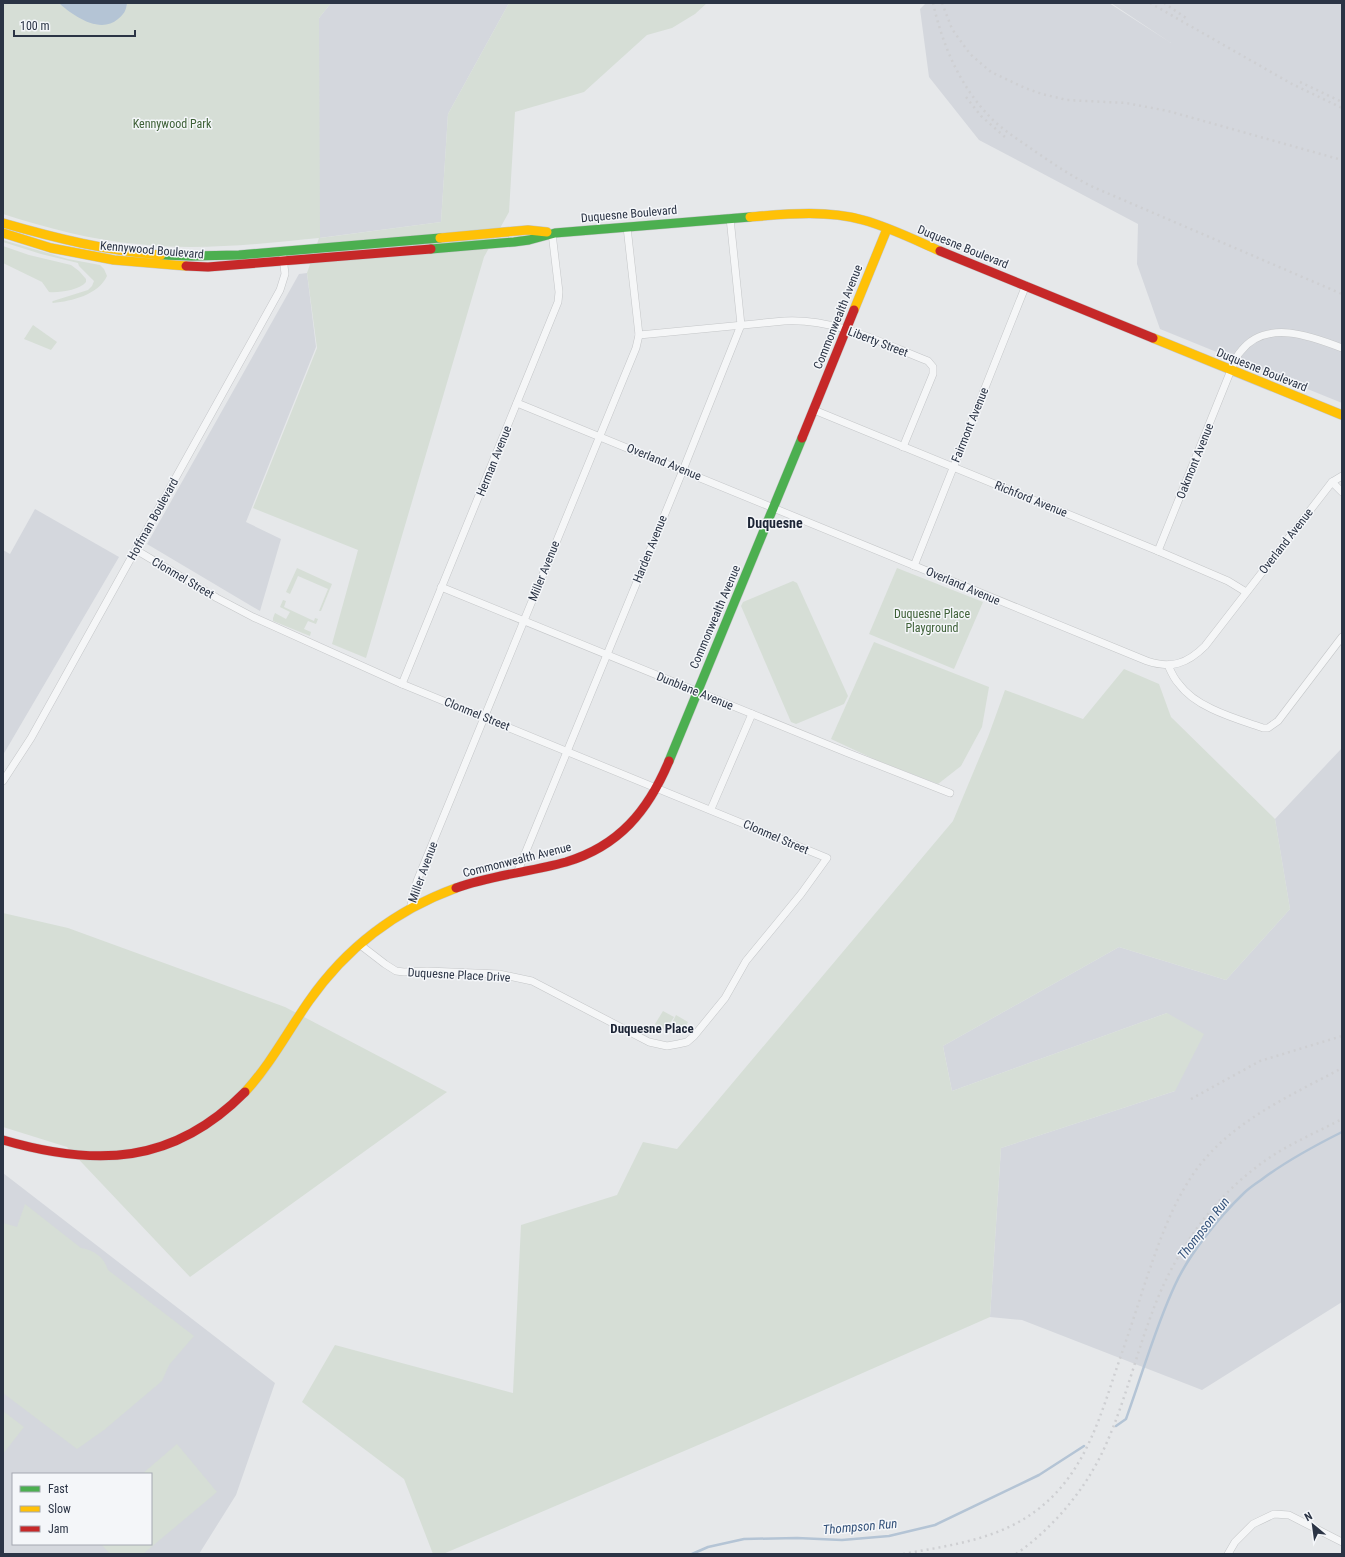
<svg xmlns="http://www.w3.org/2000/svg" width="1345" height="1557" viewBox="0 0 1345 1557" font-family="'Roboto Condensed',sans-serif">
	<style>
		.built { fill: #d4d7dd; fill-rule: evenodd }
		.green { fill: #d6ded6 }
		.water { fill: #b4c4d5 }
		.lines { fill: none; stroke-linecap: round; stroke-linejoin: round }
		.stream { stroke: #b4c4d5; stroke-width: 2.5 }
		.street-casing { stroke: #c4c6c8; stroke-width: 8 }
		.fast-casing { stroke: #c4c6c8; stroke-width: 10 }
		.slow-casing { stroke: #c4c6c8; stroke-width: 10 }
		.jam-casing { stroke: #c4c6c8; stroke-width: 10 }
		.street { stroke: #f5f6f7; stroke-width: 7 }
		.fast { stroke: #4caf50; stroke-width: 9 }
		.slow { stroke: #ffc107; stroke-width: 9 }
		.jam { stroke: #c62828; stroke-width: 9 }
		.rail { stroke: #cecfd2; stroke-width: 2.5; stroke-dasharray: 2 4; stroke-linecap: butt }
		.labels { text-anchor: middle; stroke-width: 3; stroke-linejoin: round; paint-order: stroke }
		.park-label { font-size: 12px; fill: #3f6138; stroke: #f4f6f9 }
		.street-label { font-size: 12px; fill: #2b3445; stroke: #f4f6f9 }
		.neighbourhood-label { font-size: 13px; font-weight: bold; fill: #1d2536; stroke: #f4f6f9 }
		.water-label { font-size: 13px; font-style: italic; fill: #34527a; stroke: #f4f6f9 }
		.quarter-label { font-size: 14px; font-weight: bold; fill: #1d2536; stroke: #f4f6f9 }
	</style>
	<rect width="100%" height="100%" fill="#e6e8ea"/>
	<g class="built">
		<path d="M331,3H509L448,114L441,222L319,238V18Z"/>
		<path d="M926,3H1109L1171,43L1111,3H1342V403L1160,329L1137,264L1138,224L979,140L929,77L920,9Z"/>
		<path d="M307,273L316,347L246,522L281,539L260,611L147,544L299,274Z"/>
		<path d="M35,509L119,557L3,755V550L10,554Z"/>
		<path d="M1342,748V1302L1202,1390L1022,1320L990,1317L1001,1148L1175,1091L1167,1013L952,1091L943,1046L1119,947L1226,980L1290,909L1275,819Z"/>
		<path d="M3,1173L275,1383L236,1495L199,1554H3ZM13,1474H151V1544H13Z"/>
	</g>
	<g class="green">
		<path d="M3,3H331L319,18L320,238L441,222L448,114L509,3H707L695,14L672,28L647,35L584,92L515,112L509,212L484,257L366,658L332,644L358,550L253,508L317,348L307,273L319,238C259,244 197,251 137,244C91,240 47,228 3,214Z"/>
		<path d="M3,240L68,259L100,265L104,269L107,276C98,295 72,301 53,303L52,302L53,301L88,290L92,286L94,281L79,266L78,263L41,254L3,242Z"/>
		<path d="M3,246L29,255L71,265L79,271L86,279V282C80,290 59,293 49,292L42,282L3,263Z"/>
		<path d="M33,325L57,342L51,350L24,339Z"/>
		<path d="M297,568L332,584L321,611H319L328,589L298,576L290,594L286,592Z"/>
		<path d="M897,568L983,602L954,669L869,634Z"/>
		<path d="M793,581L797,583L848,696L844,704L796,724L791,722L741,606L743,602Z"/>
		<path d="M283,600L286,601L284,607L314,621L315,618L318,619L316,624L308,621L304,629L311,632L310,636L273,621V618L275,613L286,619L290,612L280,607Z"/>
		<path d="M874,642L989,687L982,727L961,766L938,784L876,760L831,739Z"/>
		<path d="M1124,669L1159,684L1171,717L1275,819L1290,909L1226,980L1119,947L943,1046L952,1091L1167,1013L1204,1034L1175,1091L1001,1148L990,1317L731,1431L443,1554H433L404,1479L302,1402L335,1345L513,1393L521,1225L617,1195L643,1142L677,1149L953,821L988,737L1005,690L1083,719Z"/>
		<path d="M3,913L68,928L285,1007L447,1092L190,1277L67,1147L3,1127Z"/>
		<path d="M663,1011L674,1017L666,1030L655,1024Z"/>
		<path d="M676,1015L688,1022L685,1029L676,1032L669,1029Z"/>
		<path d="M25,1204L81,1248C94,1250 104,1257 108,1270L194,1336L169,1365L162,1381L104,1430L77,1449L3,1393V1223L17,1227Z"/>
		<path d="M3,1411L24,1427L3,1454Z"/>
		<path d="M177,1444L217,1492L143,1554H110L101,1544H151V1474H142Z"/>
	</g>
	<path class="water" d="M59,3H127C126,11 124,14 118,19C100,35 72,15 59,3Z"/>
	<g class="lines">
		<g class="stream">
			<path d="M1116,1426L1126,1419C1142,1375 1155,1328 1175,1285C1189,1254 1219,1217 1244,1193C1249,1188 1255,1184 1261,1180C1286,1161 1314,1146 1342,1132"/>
			<path d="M692,1554L708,1547L744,1539L797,1538L842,1540L889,1536L935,1525L1039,1475L1084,1446"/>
		</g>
		<defs>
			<g id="street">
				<path d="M639,335L784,321C835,318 882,343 928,361L933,367V374L903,447"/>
				<path d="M517,403L1147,661C1171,669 1187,664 1205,646L1332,482L1342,476"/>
				<path d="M814,410L1158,551L1228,581L1246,592"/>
				<path d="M1332,482L1342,492"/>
				<path d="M136,550L217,598L253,617L402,684L827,858L801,894L746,961L725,998L694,1036L687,1042L678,1044L667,1046L649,1042L532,981L499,974L427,971L404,972L396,971L385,964L359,944"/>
				<path d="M1158,551L1231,370C1234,363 1236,356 1241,351C1266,319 1311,336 1342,348"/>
				<path d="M914,566L1026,285"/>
				<path d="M441,587L848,753L950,793"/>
				<path d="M1168,665C1171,672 1174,679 1179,684C1196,708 1237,719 1263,728H1268L1278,721L1342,637"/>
				<path d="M402,684L558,302L559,292L552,233"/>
				<path d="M3,781L31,738L280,290L285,274L283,257"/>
				<path d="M711,809L752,714"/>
				<path d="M517,873L683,470L741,325L730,218"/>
				<path d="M410,909L417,881L636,348L639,335L627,227"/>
				<path d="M1228,1554L1235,1542L1253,1524L1274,1514L1289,1515L1342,1542"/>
			</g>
			<g id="fast">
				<path d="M431,249L514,242L529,240L555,233L750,217"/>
				<path d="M161,255L192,256L239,255L440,238"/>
				<path d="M669,761L802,438"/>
			</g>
			<g id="slow">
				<path d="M750,217C787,214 826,210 863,220C889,227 915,240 940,251"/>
				<path d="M3,223C55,238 107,251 161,255"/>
				<path d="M3,233L51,248L114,260L186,266"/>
				<path d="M440,238L528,230L547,232"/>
				<path d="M854,310L887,229"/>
				<path d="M1153,338L1342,415"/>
				<path d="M245,1092C270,1065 288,1031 309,1001C346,948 396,910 456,888"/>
			</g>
			<g id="jam">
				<path d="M940,251L1153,338"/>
				<path d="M186,266L208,267L431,249"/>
				<path d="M802,438L854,310"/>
				<path d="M456,888C492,875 530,872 566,862C619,846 648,811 669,761"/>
				<path d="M3,1140C96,1167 173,1165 245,1092"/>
			</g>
		</defs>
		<use href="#street" class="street-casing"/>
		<use href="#fast" class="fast-casing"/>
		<use href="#slow" class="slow-casing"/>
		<use href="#jam" class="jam-casing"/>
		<use href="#street" class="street"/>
		<use href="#fast" class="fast"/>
		<use href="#slow" class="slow"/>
		<use href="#jam" class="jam"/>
		<g class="rail">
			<path d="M933,3C943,47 961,89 994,121C1007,133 1022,142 1036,152C1055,165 1073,177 1093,187L1342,294"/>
			<path d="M942,3L952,29L970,54L991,72L1025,88L1042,94L1067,100L1126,103L1168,111L1342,160"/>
			<path d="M1150,3L1292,84L1342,108"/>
			<path d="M1164,3L1186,18"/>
			<path d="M1300,82L1342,102"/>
			<path d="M966,97L981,116L1006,138"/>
			<path d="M1191,1099L1260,1061L1342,1036"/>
			<path d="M903,1554C941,1547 980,1542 1015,1524C1076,1492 1095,1434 1115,1373C1125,1344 1135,1315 1144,1286C1158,1245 1171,1205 1196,1170C1232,1121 1290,1096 1342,1068"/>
			<path d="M1016,1554C1053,1528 1084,1491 1103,1451C1133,1387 1143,1314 1180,1254C1203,1215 1234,1181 1272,1156C1294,1142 1319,1131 1342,1119"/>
		</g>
	</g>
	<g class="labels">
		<g class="park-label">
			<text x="172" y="128">Kennywood Park</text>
			<text x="932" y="618">Duquesne Place<tspan x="932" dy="14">Playground</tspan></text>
		</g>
		<g class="street-label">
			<text transform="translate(629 214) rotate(-5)" y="4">Duquesne Boulevard</text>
			<text transform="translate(963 247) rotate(22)" y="4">Duquesne Boulevard</text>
			<text transform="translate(152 250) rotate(5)" y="4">Kennywood Boulevard</text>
			<text transform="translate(838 317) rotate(-68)" y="4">Commonwealth Avenue</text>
			<text transform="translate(878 342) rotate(21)" y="4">Liberty Street</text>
			<text transform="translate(1262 370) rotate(22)" y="4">Duquesne Boulevard</text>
			<text transform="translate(970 425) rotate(-68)" y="4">Fairmont Avenue</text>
			<text transform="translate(494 461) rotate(-68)" y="4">Herman Avenue</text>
			<text transform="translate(1195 461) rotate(-68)" y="4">Oakmont Avenue</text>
			<text transform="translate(664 462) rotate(22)" y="4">Overland Avenue</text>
			<text transform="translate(1031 499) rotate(22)" y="4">Richford Avenue</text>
			<text transform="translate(153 519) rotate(-61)" y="4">Hoffman Boulevard</text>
			<text transform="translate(1286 541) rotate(-52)" y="4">Overland Avenue</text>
			<text transform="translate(650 549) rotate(-68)" y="4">Harden Avenue</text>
			<text transform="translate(544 571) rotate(-68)" y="4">Miller Avenue</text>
			<text transform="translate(183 578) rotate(30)" y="4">Clonmel Street</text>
			<text transform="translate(963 586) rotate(23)" y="4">Overland Avenue</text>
			<text transform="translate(715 617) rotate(-67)" y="4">Commonwealth Avenue</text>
			<text transform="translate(695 691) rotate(22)" y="4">Dunblane Avenue</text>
			<text transform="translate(477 714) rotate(22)" y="4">Clonmel Street</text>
			<text transform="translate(776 837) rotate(23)" y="4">Clonmel Street</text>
			<text transform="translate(517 860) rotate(-14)" y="4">Commonwealth Avenue</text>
			<text transform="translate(423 872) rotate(-70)" y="4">Miller Avenue</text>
			<text transform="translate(459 975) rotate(3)" y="4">Duquesne Place Drive</text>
		</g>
		<g class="neighbourhood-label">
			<text x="652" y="1033">Duquesne Place</text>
		</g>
		<g class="water-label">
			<text transform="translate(1203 1228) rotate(-52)" y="5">Thompson Run</text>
			<text transform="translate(860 1526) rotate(-5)" y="5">Thompson Run</text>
		</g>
		<g class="quarter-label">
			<text x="775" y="528">Duquesne</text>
		</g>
	</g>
	<rect width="1345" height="1557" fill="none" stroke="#2b3445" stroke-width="8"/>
	<rect x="12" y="1473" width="140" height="72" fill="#f4f6f9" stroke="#a4a8b1"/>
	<rect x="20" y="1486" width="20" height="6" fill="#4caf50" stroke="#a4a8b1"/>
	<text x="48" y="1493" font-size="12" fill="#2b3445">Fast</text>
	<rect x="20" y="1506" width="20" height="6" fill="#ffc107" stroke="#a4a8b1"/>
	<text x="48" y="1513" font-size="12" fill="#2b3445">Slow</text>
	<rect x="20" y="1526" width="20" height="6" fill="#c62828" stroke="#a4a8b1"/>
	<text x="48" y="1533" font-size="12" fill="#2b3445">Jam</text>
	<g transform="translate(1313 1525) rotate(331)" stroke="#f4f6f9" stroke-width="3" paint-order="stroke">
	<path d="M0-3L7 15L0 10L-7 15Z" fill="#2b3445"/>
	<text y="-6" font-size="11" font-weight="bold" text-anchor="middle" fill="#2b3445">N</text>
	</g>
	<path d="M14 30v6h121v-6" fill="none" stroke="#2b3445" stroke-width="2"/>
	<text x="20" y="30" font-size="12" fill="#2b3445" stroke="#f4f6f9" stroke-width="3" paint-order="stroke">100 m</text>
</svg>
